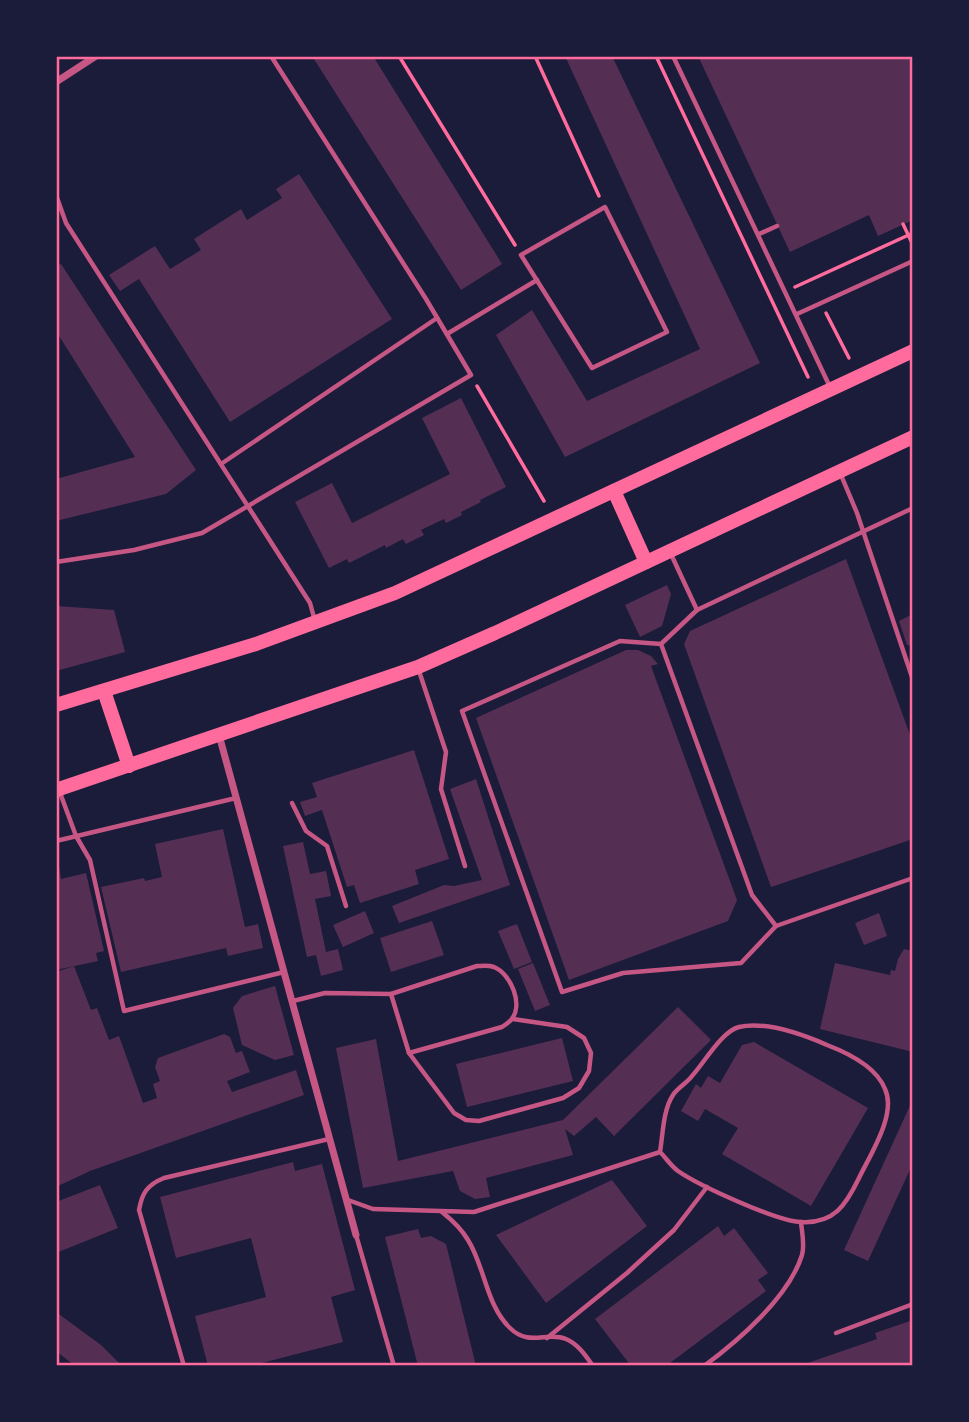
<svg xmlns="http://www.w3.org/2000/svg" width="969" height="1422" viewBox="0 0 969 1422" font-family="Overpass,sans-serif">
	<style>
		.building { fill: #542f53 }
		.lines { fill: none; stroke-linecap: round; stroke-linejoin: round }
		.path { stroke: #ff6b9d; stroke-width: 3.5 }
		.service { stroke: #c65784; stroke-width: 4.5 }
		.minor { stroke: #c65784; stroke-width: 7 }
		.primary { stroke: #ff6b9d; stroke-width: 14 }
		.neatline { fill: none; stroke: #ff6b9d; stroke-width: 2.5 }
	</style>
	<rect width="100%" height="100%" fill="#1b1b3a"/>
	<g class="building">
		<path d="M312,56H373L502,264L461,290Z"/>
		<path d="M565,56H612L760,363L565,457L496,335L532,310L587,401L700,349Z"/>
		<path d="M698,56H913V220L878,236L869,215L790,252Z"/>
		<path d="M299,174L392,319L230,422L139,279L120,291L109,275L155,246L170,269L201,250L194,239L241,209L247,220L282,198L276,189Z"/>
		<path d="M61,264L196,470L166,494L56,521V479L135,457L56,331V266Z"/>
		<path d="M461,398L506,487L480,500L481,502L461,512L462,515L446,523L444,519L421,530L424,535L406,544L403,539L386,548L385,545L349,563L347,559L329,568L295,502L332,483L352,523L450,474L422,418Z"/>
		<path d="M846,559L913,743V839L771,887L684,644L690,631Z"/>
		<path d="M667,585L671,594L662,626L640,637L625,605Z"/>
		<path d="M56,606L114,610L125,652L56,671Z"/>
		<path d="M913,614V646L907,645L899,621Z"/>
		<path d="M626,650H638L651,656L658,664L651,666L737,900L728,921L569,980L476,718Z"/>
		<path d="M414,750L449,859L415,870L419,884L360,903L354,885L347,887L322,810L305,816L300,802L317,797L312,783Z"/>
		<path d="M476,779L510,885L399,923L392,906L444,885L454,886L482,880L450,789Z"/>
		<path d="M223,829L245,927L258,924L263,948L228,956L226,948L121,972L101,887L144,878L145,881L162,877L155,844Z"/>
		<path d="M303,842L310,874L326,871L331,896L315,899L326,952L338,949L343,970L321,976L316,955L307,957L283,846Z"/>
		<path d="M59,866L61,879L86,873L104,951L96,953L98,961L56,970V867Z"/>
		<path d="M365,911L374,933L343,947L333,925Z"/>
		<path d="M879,913L887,936L864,945L855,923Z"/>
		<path d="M432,921L444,955L391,972L380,938Z"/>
		<path d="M517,924L532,962L514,969L498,931Z"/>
		<path d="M904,949L913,951V1052L820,1029L835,963L890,975L891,970L895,971L898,959Z"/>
		<path d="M533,963L550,1005L535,1011L518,969Z"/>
		<path d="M74,966L91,1010L97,1008L109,1040L119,1036L143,1103L157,1098L153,1084L160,1081L155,1067L158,1058L224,1034L230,1037L236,1053L242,1051L250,1072L227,1081L232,1092L296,1070L304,1095L90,1171L56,1187V972Z"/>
		<path d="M275,986L294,1055L275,1060L242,1045L233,1008L242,996Z"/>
		<path d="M678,1007L711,1040L614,1136L596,1117L574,1136L565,1129L573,1155L486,1178L490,1197L475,1199L460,1191L453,1171L363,1188L336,1048L376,1039L398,1161L563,1120Z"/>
		<path d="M562,1038L573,1081L467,1107L456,1064Z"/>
		<path d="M754,1042L868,1108L811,1206L722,1154L738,1128L705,1109L698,1121L681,1111L696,1084L701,1088L708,1076L720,1083L742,1045Z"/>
		<path d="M913,1099V1163L868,1261L844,1250Z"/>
		<path d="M293,1162L295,1171L322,1164L355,1290L331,1297L343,1342L250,1366H208L195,1316L266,1297L251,1238L176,1258L160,1197Z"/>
		<path d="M612,1180L647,1226L546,1303L496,1235Z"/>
		<path d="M100,1185L118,1228L56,1253V1202Z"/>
		<path d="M718,1226L724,1236L734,1228L768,1273L758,1280L766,1291L666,1366H631L595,1319Z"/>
		<path d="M418,1229L421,1238L431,1236L446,1244L476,1366H418L385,1237Z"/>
		<path d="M56,1312L101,1345L122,1366H75L56,1351Z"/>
		<path d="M913,1320V1366H799L877,1339L875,1333Z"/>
	</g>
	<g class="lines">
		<g class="path">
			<path d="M399,56L515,245"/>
			<path d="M535,56L599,196"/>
			<path d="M656,56L808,377"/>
			<path d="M903,224L913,245"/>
			<path d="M795,287L913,233"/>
			<path d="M826,313L849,358"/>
			<path d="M477,386L544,501"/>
		</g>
		<g class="service">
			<path d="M673,56L830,387"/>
			<path d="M56,195L66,223L310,603L315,621"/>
			<path d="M605,207L667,332L592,368L521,255Z"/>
			<path d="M759,234L777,226"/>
			<path d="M797,314L913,261"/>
			<path d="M447,334L537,280"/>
			<path d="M221,464L437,318"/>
			<path d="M841,475L857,513L913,680"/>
			<path d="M670,552L697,610L913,508"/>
			<path d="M56,562L134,550L202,533L471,375L426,299L271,56"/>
			<path d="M697,610L661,644L752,895L776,926"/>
			<path d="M661,644L620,641L462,711L562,992L623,973L741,963L776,926L913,878"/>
			<path d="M419,671L446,752L441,789L465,866"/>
			<path d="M59,790L76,836L90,860L124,1011L284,972"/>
			<path d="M292,803L306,831L327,846L346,906"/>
			<path d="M56,841L236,798"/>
			<path d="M391,994L409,1053L454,1113L466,1120L479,1121L563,1098L579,1088L589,1071L591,1053L584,1038L567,1027L513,1019"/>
			<path d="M293,1001L325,993L391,994L477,966C482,966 488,965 494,967C511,974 524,1005 511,1020C508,1023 505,1025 502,1027L409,1053"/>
			<path d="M348,1200L373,1209L474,1212L660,1152C666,1158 671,1166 678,1171C698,1185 778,1222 801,1222C834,1224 846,1205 859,1178C870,1155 897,1114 885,1089C876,1066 848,1053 827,1045C804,1035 765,1021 739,1027C722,1031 704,1063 692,1076C687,1083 677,1088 673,1095C663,1110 663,1134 660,1152"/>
			<path d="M442,1212C452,1220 461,1228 468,1240C485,1267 486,1305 510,1328C529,1347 547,1331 566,1339C578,1344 586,1356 593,1366"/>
			<path d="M356,1235L394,1366"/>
			<path d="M836,1333L913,1304"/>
			<path d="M547,1338L627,1273L674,1230L707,1187"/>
			<path d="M184,1366L139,1210C142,1193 147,1185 164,1178L329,1139"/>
			<path d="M704,1366C738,1341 789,1297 802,1255C805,1245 802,1233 801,1222"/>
		</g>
		<g class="minor">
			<path d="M56,82L96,56"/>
			<path d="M219,735L356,1235"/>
		</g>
		<g class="primary">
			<path d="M614,491L646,562"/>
			<path d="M104,691L129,766"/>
			<path d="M56,705L256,644L395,593L913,351"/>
			<path d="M56,790L418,667L495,633L913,437"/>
		</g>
	</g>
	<rect width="969" height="1422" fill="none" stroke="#1b1b3a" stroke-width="116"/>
	<rect x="58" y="58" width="853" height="1306" class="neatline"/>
</svg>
